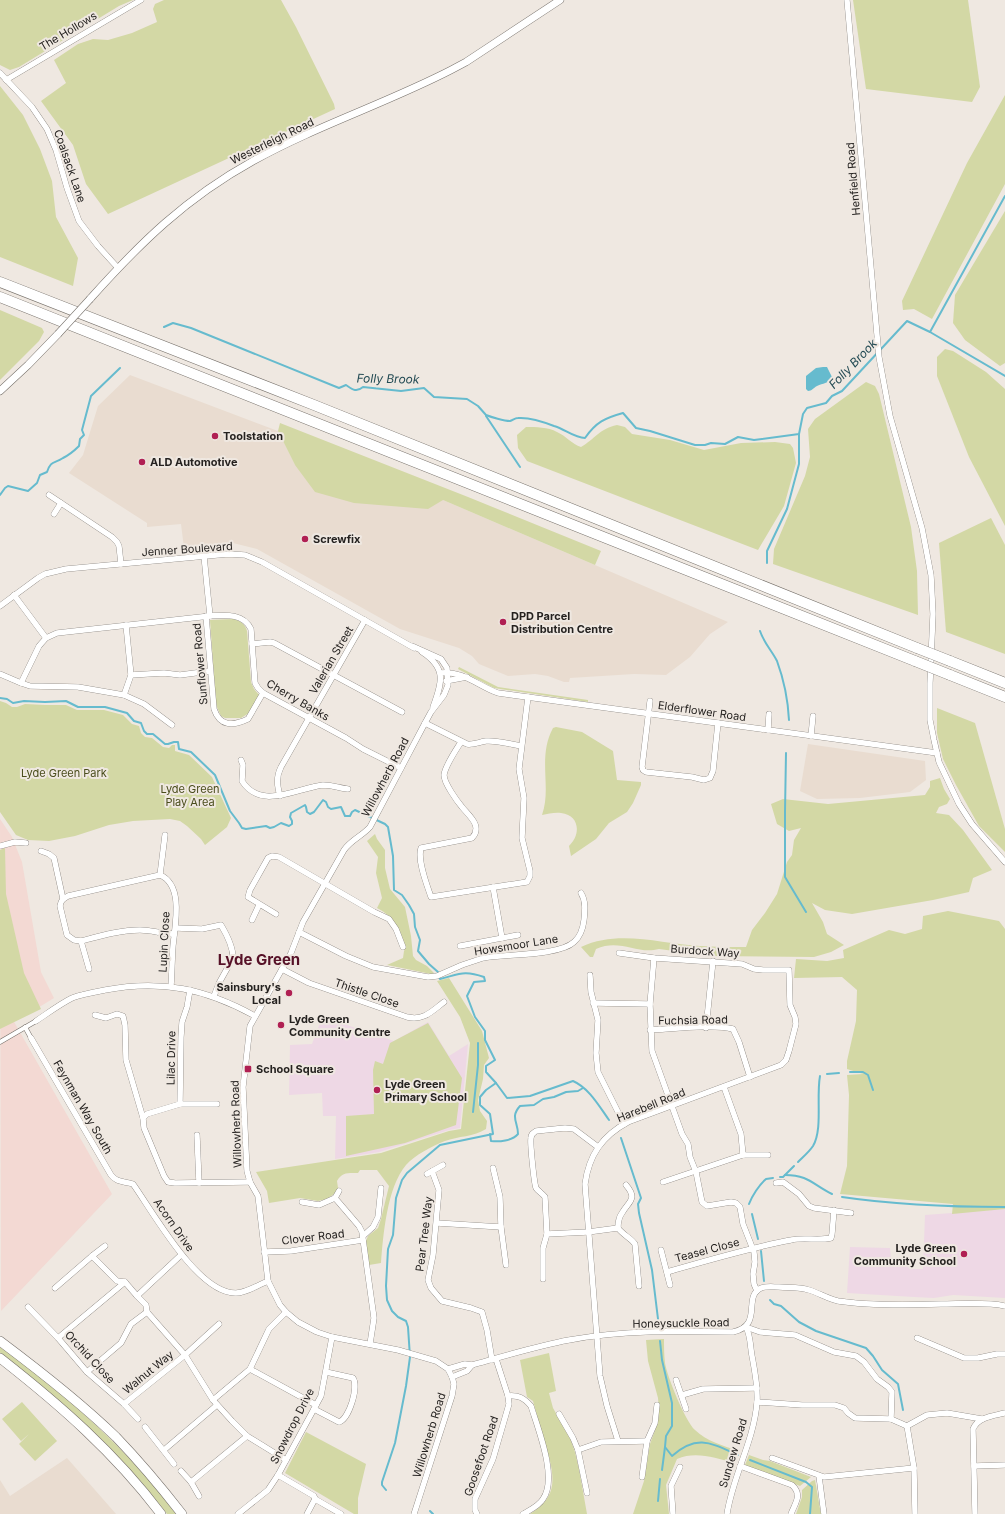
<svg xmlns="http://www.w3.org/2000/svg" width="1005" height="1514" viewBox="0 0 1005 1514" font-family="Inter,sans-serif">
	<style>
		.built { fill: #e9dcd0 }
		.industrial { fill: #f3d9d3 }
		.education { fill: #eed8e5 }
		.green { fill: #d3d8a5 }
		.water { fill: #66bbce }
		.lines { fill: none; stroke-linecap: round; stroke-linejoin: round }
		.stream { stroke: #66bbce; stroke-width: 2 }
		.pedestrian-casing { stroke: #76706a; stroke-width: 5 }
		.minor-casing { stroke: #76706a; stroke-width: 6 }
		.tertiary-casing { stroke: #76706a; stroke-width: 8 }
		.trunk-casing { stroke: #76706a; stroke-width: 10 }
		.motorway-casing { stroke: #76706a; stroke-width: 11 }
		.pedestrian { stroke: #fff; stroke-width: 4 }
		.minor { stroke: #fff; stroke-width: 5.5 }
		.tertiary { stroke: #fff; stroke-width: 7 }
		.trunk { stroke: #fff; stroke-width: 9 }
		.motorway { stroke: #fff; stroke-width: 10 }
		.tertiary-bridge-casing { stroke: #76706a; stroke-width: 8; stroke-linecap: butt }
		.motorway-bridge-casing { stroke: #76706a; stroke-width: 11; stroke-linecap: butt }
		.tertiary-bridge { stroke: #fff; stroke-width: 7 }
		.motorway-bridge { stroke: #fff; stroke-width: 10 }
		.poi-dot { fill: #b02053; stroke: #efe8e1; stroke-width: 1.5 }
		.labels { text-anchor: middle; stroke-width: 4; stroke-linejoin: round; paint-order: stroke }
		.street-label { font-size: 11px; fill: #252220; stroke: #efe8e1 }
		.poi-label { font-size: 11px; font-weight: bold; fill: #252220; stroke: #efe8e1; text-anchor: start }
		.park-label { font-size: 11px; fill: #4a4d1c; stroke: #efe8e1 }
		.water-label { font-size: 12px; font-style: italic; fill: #244b54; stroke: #efe8e1 }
		.district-label { font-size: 15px; font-weight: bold; fill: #561127; stroke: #efe8e1 }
	</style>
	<rect width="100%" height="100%" fill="#efe8e1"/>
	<g class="built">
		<path d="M130,375L278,431L295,465L443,500L728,622L710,634L690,657L666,675L634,674L570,678L569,682H564L548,676L535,674L508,676L479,664L472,656L459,648L400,629L257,549L233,543L184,548L181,524L147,527V523L69,473L83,455L98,406Z"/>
		<path d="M808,744L925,761L926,780L910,792L860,798L817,799L800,791Z"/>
		<path d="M67,1458L116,1514H0V1480L10,1496Z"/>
	</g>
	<path class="industrial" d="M0,819L12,837L22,862L41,972L54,998L36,1009L13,1020L112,1194L1,1311Z"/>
	<g class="education">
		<path d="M329,1019L394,1041L428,1022L449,1056L468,1044L460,1128L449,1130L379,1152L335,1159L336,1116H323L322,1093L289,1095L290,1045L312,1044L321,1020L328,1023Z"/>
		<path d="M1005,1209V1298L953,1295L934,1298L914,1297L847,1293L850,1247L890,1248L891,1260L913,1261L914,1269H923L925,1215Z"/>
	</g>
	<g class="green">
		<path d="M0,0H133L119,6L19,67L10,70L0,65Z"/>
		<path d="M164,0H281L296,27L334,104L335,109L108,214L86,184L73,145L41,101L66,83L54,60L78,44L93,39L108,40L132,33L157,22L153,9L155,4Z"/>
		<path d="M853,0H968L980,87L972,102L866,89Z"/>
		<path d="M0,86L23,115L40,149L52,181L56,217L78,258L73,286L0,257Z"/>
		<path d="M1005,95V184L932,319L914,309L903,310L902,301L967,163Z"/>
		<path d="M1005,211V363L1000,366L965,340L953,323L955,295Z"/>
		<path d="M0,310L42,328L44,332L39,341L0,380Z"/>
		<path d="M945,349L953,351L986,372L1005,389V526L969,457L937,376V357Z"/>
		<path d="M866,382L875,386L879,394L911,527L917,571L918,615L773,564L774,549L805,476L810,457L808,429L815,419Z"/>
		<path d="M280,423L468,497L601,551L595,565L443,500L428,509L354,503L315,492L295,465L278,431Z"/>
		<path d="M617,425L625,427L632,434L670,440L704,450L741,443L775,442L790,444L793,448L796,463L784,506L758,550L527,461L518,448L517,435L526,427C536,427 548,427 557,432C566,436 572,444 581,447C595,439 599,429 617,425Z"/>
		<path d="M991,518L1005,545V654L946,632L939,543Z"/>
		<path d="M233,619C241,621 245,624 247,631L251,682L254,689L260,696L249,713L241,718H225L221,716L216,705L210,620Z"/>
		<path d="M459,667L498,687L588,700V702L494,688L458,669Z"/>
		<path d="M0,701L6,703L12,707H17L25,704L45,705H66L77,710H104L123,715L132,724L139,726L141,733L145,737L152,738L163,747L169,748L172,745H175V751L189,755L212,777L231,818L227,827L205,845L201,839L187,826L180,821L170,819L133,821L109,825L75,836L49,841L28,840L16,835L0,812Z"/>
		<path d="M937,708L975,723L1005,829V852L979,826L956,785L943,759L937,733Z"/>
		<path d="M556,727L582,732L613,751L617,780L641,782V785L633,803L627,812L609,823L596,839L571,856L569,846C581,835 580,815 561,813C555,812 548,814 542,815C552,787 537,758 553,728Z"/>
		<path d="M940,778L944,789L950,799L947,804L939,807L936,813L949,815L963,830L992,870L973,878L969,892L933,900L852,914L825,910L812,903L823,922L827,934L844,945L831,952L814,957L712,956L659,949C637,955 620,938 596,949L593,957H590L581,947C619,929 661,944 700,946C715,947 731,947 746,947L752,930L765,913L777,894L787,862L792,855L794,840L801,828L789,831L777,824L771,804L783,799L828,804L925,795L930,787V781Z"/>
		<path d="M375,834L377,839L385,850V868L390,889L405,907L411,936L413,956L416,960L427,966L436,975L387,965L403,958L404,951L406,947C398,929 395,917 377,908L382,898L376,873L378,857L367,841Z"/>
		<path d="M5,848L6,894L24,973L41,1009L0,1029V850Z"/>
		<path d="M948,911L999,921L1005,929V1209L952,1214L953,1204L840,1194L847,1166L849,1095L847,1075L863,1074L847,1069V1061L856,1021L857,990L842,977L794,978L796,959L827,961L844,958L843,950L889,930L905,934L922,929L923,916Z"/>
		<path d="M449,978L482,1031L489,1058L484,1065L483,1079L478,1100L480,1111L487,1121L486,1129C474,1137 458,1136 445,1141C432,1146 415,1155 406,1165C387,1187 383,1236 381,1263L369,1265L366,1241L368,1236L378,1228L381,1219L389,1186L377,1170H360L358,1173C348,1173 342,1172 337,1181L338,1188L334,1194L327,1199L318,1201L300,1198L269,1203L267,1191L256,1172L381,1153L449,1131L461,1129L470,1043L460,1017L437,981Z"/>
		<path d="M428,1023L462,1078L456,1125L405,1143L346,1156V1116L374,1114L373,1070L375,1061L383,1064L390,1043Z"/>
		<path d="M664,1339C664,1347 664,1355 665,1363C667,1376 685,1421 695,1430C706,1441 724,1446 739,1451L734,1463C715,1458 696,1451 677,1459L666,1485L669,1514H633L644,1481L650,1444L658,1422L659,1410L658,1398L648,1361L646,1340Z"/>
		<path d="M0,1347C62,1391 131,1452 176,1514H167C156,1501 146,1487 134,1474C95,1429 47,1390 0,1353Z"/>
		<path d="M549,1353L556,1391L549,1393L553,1408L570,1438L575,1452L579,1469L587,1514H530C560,1496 554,1475 546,1446C541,1431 537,1416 533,1401L527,1397L520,1360Z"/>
		<path d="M22,1402L57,1441L35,1461L19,1444L29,1434L21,1441L2,1419Z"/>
		<path d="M306,1432L366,1464L358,1498V1514H354L285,1473Z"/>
		<path d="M749,1455L763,1460L770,1461L811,1477L800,1486L745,1465Z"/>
		<path d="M815,1480L821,1514H796L802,1497V1490L812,1481Z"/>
	</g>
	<path class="water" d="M823,367H827L832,377C828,384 823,383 817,386C813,388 812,391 808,391L806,389V376L816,368Z"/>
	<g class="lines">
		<g class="stream">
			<path d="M164,327L173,323L191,328L339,388L346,385C352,389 356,393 363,387L401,391L424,388L434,397L467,399L478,406L486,415C491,417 504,421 510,421C513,420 515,418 518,418C530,417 544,422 554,426C565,429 574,438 585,438C596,422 605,418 623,413L636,428L650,431L695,445H705L711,443L725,444L738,437L754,440L799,434L803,414L807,408L826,403L832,396L842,391L907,321L930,332L1005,196"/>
			<path d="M930,332L1005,376"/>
			<path d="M486,416L520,467"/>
			<path d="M0,495L5,488L8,486L28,491L37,483L40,475L47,472C51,460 54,464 63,458C69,455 74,451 79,446L80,439L84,435L82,430L91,396L120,368"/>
			<path d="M767,563V551L787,509L799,464V434"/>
			<path d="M760,631C764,643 772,651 777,661C784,680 788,701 789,720"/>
			<path d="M0,698L7,699L13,703L24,701L45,702L66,701L78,707H105L127,713L134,721L141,723L144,731L147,734H153L165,744H168L174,742H178L179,749L191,752L215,775L230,811L239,823L242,828L246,829L266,826L270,828L274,827L281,823L289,826L292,824V821L290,817L291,813L305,805L306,807L307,812L310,814L314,812L323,800L326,802L328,807L331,809L341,807L345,816H350L352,812L355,810L385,824L388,827L393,856L394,890L402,895L409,905L414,914L415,927L420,940L418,951L429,964L438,972L440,979C460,974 464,970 484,977L485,981L474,982L467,996L475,1017L485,1031V1040L495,1060L486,1066V1072L496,1083L486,1090L480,1097V1105L490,1114L493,1134L440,1145L407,1173L402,1180L396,1198L393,1235L388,1249L386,1286L387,1300L392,1311L398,1317L406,1321L408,1327L410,1357L406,1386L395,1443L382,1482V1485L386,1490"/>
			<path d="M786,753L785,812V877L806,912"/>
			<path d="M850,1072H863L868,1075L873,1090"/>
			<path d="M827,1074L839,1073"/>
			<path d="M496,1083L507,1098L530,1096L573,1081C589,1088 599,1106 609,1120"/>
			<path d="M473,1112L478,1065V1043"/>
			<path d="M490,1134L491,1141C499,1142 512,1141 518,1134C518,1122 510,1117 520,1106L534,1105L543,1099L554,1097L566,1092L578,1091L583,1088"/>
			<path d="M621,1138L641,1198L638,1204L639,1213L652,1270L658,1319"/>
			<path d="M798,1162C803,1157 809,1152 813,1146C823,1129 816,1097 820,1076"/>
			<path d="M785,1175C809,1175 813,1185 832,1194"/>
			<path d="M780,1177H783L794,1166"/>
			<path d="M842,1197C896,1205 951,1207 1005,1207"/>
			<path d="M749,1204C752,1196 759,1185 766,1179L773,1178"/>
			<path d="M752,1214L758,1239"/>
			<path d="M761,1251L764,1281"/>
			<path d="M770,1300L774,1304L781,1306L799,1322L816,1331L866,1348L873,1356L882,1370L898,1384L903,1410"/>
			<path d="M660,1341L662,1360L672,1403V1426L666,1436L665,1447L672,1456C697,1434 711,1443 738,1455"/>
			<path d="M750,1460L806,1482L812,1487L810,1514"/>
			<path d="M662,1470L665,1447"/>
			<path d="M658,1501L660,1479"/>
			<path d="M430,1511L433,1514"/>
		</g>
		<defs>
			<g id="pedestrian">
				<path d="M25,1027L31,1038"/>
				<path d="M0,1042L36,1021"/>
			</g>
			<g id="minor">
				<path d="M847,0L879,357L890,416L922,528L931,575L933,614L930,683V720L934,740L939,762L959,804L972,824L1005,862"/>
				<path d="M0,73L32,107L47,129L56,150L67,188L79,221L98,246L118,268"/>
				<path d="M6,80L141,0"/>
				<path d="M49,495L112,537L117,542L119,546L121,564"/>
				<path d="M54,514L61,503"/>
				<path d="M204,556L210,616"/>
				<path d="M14,595L46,638"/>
				<path d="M0,606L38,578L45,574L66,569L228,554L245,555L262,562L414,648"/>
				<path d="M206,616L214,709C220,727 233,726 248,719L263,693"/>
				<path d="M252,644L270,642L274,643L402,712"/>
				<path d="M412,646L441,659L447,668L448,685L444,695L431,712L425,723L370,827C362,836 351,840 344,850L303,922L291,953L250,1026L243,1087L247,1171L250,1182L258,1196L268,1281L280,1305L286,1312L298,1322L317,1332L332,1337L398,1350L436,1361L448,1369L452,1377L454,1384L452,1396L414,1514"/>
				<path d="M422,652C447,668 442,683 433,707"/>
				<path d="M440,673C463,670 478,686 498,693L937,753"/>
				<path d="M0,674L21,683"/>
				<path d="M131,675L164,673L180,675L210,671"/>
				<path d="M446,681L467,677"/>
				<path d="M124,695L131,675L126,625"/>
				<path d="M650,701L642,767L643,770L646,772L692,777L704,780L710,778L713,771L718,723"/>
				<path d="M425,723L467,744C474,745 479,742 486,741C497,740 510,744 521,746"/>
				<path d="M172,725L144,704L124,695L78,687L30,686L21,683L39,646L46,638L57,633L210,616C226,615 243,613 251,629L255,683L258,688L263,693L346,738L363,749L401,768"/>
				<path d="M768,730L769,714"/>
				<path d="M811,736L813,716"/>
				<path d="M461,742C456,750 445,766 444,775C444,783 457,801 462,807C469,816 483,826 472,838L421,848C417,860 427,885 431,897L527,882L530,876V871L522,838L524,798L519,769L528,697"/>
				<path d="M241,760L243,765L242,781C261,811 297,788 323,785C331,785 340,788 348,789"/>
				<path d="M280,796C277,785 276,777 281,767L365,620"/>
				<path d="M165,835L160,875C184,885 175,925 173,946C172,959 172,973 171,986"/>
				<path d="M0,846L15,842L26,843"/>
				<path d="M41,851L49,854L54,858L63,899"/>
				<path d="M160,875L68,896C63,899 61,900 60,906L67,935L74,940L81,941C100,936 120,930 140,930C152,930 162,934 174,934"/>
				<path d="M493,887L502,938"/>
				<path d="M276,914L248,897L250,890L268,858L272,856L279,857L374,912L389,919L396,929L403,947"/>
				<path d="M252,920L259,905"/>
				<path d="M176,928L202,929L221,925C227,935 233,947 233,958L219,983L214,996"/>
				<path d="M299,932L346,956L373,967L428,977L437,976L462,965L483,958C504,954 559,956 574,942C580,937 583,928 584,920C585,911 586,901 581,893"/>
				<path d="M81,941L89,969"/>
				<path d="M460,946L518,935"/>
				<path d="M654,958L650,1004L652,1051L682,1134L688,1144L690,1157L696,1172L702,1202L707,1206L731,1202L736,1203L740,1207L743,1224L754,1252L755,1262L753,1274L754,1284L757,1291"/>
				<path d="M282,969L309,983L407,1017C424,1021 432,1011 444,1002"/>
				<path d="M590,975L591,992L598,1020L596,1053L598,1072L624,1124"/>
				<path d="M593,1003L650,1004"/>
				<path d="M95,1015L106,1018L117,1014L123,1016L125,1025L126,1060L143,1118"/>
				<path d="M36,1021C48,1013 60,1004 72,998C82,994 94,992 105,990C161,979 206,989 255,1016"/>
				<path d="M706,1028L713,961"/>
				<path d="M650,1030C672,1029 713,1024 733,1029L739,1042L750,1077"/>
				<path d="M31,1038L111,1175C117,1183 124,1181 133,1184C153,1212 198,1294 236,1293C246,1293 258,1285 268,1281"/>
				<path d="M724,1087L741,1134L743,1155"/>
				<path d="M180,1104L181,1037L182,1022L187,1007L190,990"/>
				<path d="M217,1104H180L147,1114L143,1118L144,1128L164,1176L168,1182L175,1183L250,1182"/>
				<path d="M197,1135L199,1183"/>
				<path d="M493,1168L500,1197L501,1227L506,1265"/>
				<path d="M432,1171L439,1190L433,1255L428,1280L431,1288L442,1301L471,1308L482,1312L487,1330L492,1360"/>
				<path d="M427,1174L443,1165"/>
				<path d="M663,1182L743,1155H768"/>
				<path d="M776,1183L783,1182L799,1194L809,1206L814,1208L851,1213"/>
				<path d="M335,1198L339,1191"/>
				<path d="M302,1202L319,1205L335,1198L359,1226L362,1232L374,1318L370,1344"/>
				<path d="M437,1223L501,1227"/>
				<path d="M618,1228C618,1223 619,1217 622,1213C629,1201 638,1199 626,1185"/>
				<path d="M547,1234L545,1197C543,1194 538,1191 536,1188C534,1182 530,1144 531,1138C531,1134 533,1133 536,1131L565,1128L574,1129L598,1147"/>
				<path d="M363,1236L373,1227L378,1217L381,1188"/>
				<path d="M661,1250L670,1285"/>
				<path d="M264,1252L291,1251L363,1240"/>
				<path d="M181,1255L137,1296L146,1305L147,1312L185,1355L213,1400L232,1421L247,1436L286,1460"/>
				<path d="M92,1256L105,1246"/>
				<path d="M667,1272C708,1260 749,1248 791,1240C804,1237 818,1241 831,1238L832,1234L834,1210"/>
				<path d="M543,1279V1248L547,1234L588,1232L618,1228C623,1235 631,1238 635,1244L639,1286"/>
				<path d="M55,1288L92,1256L117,1281L125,1282L137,1296"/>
				<path d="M28,1307L58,1338L87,1372L124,1404L138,1419"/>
				<path d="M746,1327L760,1332L795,1335L834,1352L856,1356L864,1362L877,1379L888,1387L892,1392L891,1419"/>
				<path d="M58,1338L125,1282"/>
				<path d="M917,1338L964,1358H978L997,1354H1005"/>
				<path d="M250,1369L316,1405"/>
				<path d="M448,1369L465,1364L472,1365"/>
				<path d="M87,1372L121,1343L131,1324L147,1312"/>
				<path d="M452,1377L467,1371L472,1365C504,1356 537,1346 569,1340C623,1330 679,1331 733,1332C764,1325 742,1297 761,1288C766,1286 773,1287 779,1287C789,1288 799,1287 809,1290C819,1293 828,1299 838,1301C869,1306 909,1305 941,1304C960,1304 988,1302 1005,1306"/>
				<path d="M676,1380L686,1409"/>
				<path d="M682,1395L703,1389L757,1388"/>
				<path d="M508,1396C519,1395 524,1398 531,1406C538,1429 558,1478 543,1499C539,1506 530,1510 523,1514"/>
				<path d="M213,1400L250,1369L269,1329L286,1312"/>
				<path d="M757,1402L802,1405H835L844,1408L848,1413L855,1418L891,1419L907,1426"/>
				<path d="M124,1404L185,1355L219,1324"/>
				<path d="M314,1409L339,1422C349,1419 359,1387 353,1378L326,1372"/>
				<path d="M559,1414L573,1438L578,1450L587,1493"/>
				<path d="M907,1426L914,1468L915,1514"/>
				<path d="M907,1426L927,1415L947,1413L982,1419"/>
				<path d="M145,1427L174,1464"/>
				<path d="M618,1441L607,1406L600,1376L585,1184C589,1155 602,1136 628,1122L781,1065L786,1060L789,1051L796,1024L795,1017L790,1005L789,970H763L754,969L742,964L654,958L619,953"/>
				<path d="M164,1450L217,1405"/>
				<path d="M578,1450L601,1442L647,1441"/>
				<path d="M772,1458L824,1477L914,1468"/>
				<path d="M740,1466L792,1485C803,1495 795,1503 791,1514"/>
				<path d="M974,1466L1005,1465"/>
				<path d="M181,1471L191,1482L199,1496"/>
				<path d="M278,1475L314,1496L315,1499L307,1514"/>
				<path d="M819,1476L824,1514"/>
				<path d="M642,1477L647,1441L655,1423L657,1405"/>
				<path d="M191,1482L247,1436"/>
				<path d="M315,1499L341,1514"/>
				<path d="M238,1514L268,1490L278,1475L321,1396L332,1337"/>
				<path d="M477,1514L475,1510V1499L493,1459L509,1404L508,1396L496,1359"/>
				<path d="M673,1514L671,1486L680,1467"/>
				<path d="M727,1514C733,1475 754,1441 757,1402C758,1386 755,1372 752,1356C750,1346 751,1337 746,1327"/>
				<path d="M975,1514L973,1429C978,1417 993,1416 1005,1413"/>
			</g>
			<g id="tertiary">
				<path d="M90,299C140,243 186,198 253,161C316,126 387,103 451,70L466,62L560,0"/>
				<path d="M0,391L28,365L58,334"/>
			</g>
			<g id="trunk">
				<path d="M0,1341C40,1371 80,1402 116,1437C140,1462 161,1487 182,1514"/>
				<path d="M0,1358C60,1405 115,1453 161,1514"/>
			</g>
			<g id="motorway">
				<path d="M0,282L314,405L917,648"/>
				<path d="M0,297L915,661"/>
				<path d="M950,661L1005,683"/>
				<path d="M950,675L1005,697"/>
			</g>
		</defs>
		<use href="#pedestrian" class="pedestrian-casing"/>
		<use href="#minor" class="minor-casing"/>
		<use href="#tertiary" class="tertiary-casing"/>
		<use href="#trunk" class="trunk-casing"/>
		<use href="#motorway" class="motorway-casing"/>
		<use href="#pedestrian" class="pedestrian"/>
		<use href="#minor" class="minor"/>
		<use href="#tertiary" class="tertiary"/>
		<use href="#trunk" class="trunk"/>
		<use href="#motorway" class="motorway"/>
		<defs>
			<path id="tertiary-bridge" d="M58,334L90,299"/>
			<g id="motorway-bridge">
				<path d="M917,648L950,661"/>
				<path d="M915,661L950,675"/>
			</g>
		</defs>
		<use href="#tertiary-bridge" class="tertiary-bridge-casing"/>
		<use href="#motorway-bridge" class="motorway-bridge-casing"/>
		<use href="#tertiary-bridge" class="tertiary-bridge"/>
		<use href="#motorway-bridge" class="motorway-bridge"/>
	</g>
	<g class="poi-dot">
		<circle cx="215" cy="436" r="4"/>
		<circle cx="142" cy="462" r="4"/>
		<circle cx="305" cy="539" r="4"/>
		<circle cx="503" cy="622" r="4"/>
		<circle cx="289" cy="993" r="4"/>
		<circle cx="281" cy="1025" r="4"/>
		<rect x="244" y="1065" width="8" height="8" rx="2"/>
		<circle cx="377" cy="1090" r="4"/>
		<circle cx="964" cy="1254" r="4"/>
	</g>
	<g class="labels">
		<g class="street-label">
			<text transform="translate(68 31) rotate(-31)" y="4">The Hollows</text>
			<text transform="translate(272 141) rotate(-26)" y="4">Westerleigh Road</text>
			<text transform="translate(70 166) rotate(71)" y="4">Coalsack Lane</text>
			<text transform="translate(853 179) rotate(-95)" y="4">Henfield Road</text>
			<text transform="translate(187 549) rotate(-4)" y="4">Jenner Boulevard</text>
			<text transform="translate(331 660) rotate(-60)" y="4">Valerian Street</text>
			<text transform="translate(200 664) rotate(-95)" y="4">Sunflower Road</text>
			<text transform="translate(298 700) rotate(30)" y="4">Cherry Banks</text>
			<text transform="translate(702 711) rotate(8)" y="4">Elderflower Road</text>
			<text transform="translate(385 777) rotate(-62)" y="4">Willowherb Road</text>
			<text transform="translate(164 942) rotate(-87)" y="4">Lupin Close</text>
			<text transform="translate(516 945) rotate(-9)" y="4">Howsmoor Lane</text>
			<text transform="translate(705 951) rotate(4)" y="4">Burdock Way</text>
			<text transform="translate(367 993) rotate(19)" y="4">Thistle Close</text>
			<text transform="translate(693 1020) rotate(-1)" y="4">Fuchsia Road</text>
			<text transform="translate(171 1058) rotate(-89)" y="4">Lilac Drive</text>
			<text transform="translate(651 1105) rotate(-22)" y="4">Harebell Road</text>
			<text transform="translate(83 1107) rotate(60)" y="4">Feynman Way South</text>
			<text transform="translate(236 1124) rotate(-92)" y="4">Willowherb Road</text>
			<text transform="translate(174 1225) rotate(55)" y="4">Acorn Drive</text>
			<text transform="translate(424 1234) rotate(-83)" y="4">Pear Tree Way</text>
			<text transform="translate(313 1237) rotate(-7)" y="4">Clover Road</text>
			<text transform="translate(707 1250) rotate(-15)" y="4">Teasel Close</text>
			<text transform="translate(681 1323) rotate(-1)" y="4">Honeysuckle Road</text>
			<text transform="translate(90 1357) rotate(47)" y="4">Orchid Close</text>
			<text transform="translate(148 1372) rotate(-39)" y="4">Walnut Way</text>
			<text transform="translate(292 1426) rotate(-63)" y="4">Snowdrop Drive</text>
			<text transform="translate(429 1435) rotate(-73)" y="4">Willowherb Road</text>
			<text transform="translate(733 1453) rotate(-73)" y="4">Sundew Road</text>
			<text transform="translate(481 1456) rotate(-71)" y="4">Goosefoot Road</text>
		</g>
		<g class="poi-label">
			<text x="223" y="440">Toolstation</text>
			<text x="150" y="466">ALD Automotive</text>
			<text x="313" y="543">Screwfix</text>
			<text x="511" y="620">DPD Parcel<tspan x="511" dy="13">Distribution Centre</tspan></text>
			<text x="281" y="991" text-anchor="end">Sainsbury's<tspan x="281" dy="13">Local</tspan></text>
			<text x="289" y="1023">Lyde Green<tspan x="289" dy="13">Community Centre</tspan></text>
			<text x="256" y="1073">School Square</text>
			<text x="385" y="1088">Lyde Green<tspan x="385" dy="13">Primary School</tspan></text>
			<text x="956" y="1252" text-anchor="end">Lyde Green<tspan x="956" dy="13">Community School</tspan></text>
		</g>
		<g class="park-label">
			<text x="64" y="777">Lyde Green Park</text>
			<text x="190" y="793">Lyde Green<tspan x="190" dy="13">Play Area</tspan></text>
		</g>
		<g class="water-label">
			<text transform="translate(853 364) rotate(-46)" y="4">Folly Brook</text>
			<text transform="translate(388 379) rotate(1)" y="4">Folly Brook</text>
		</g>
		<g class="district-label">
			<text x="259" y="965">Lyde Green</text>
		</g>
	</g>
</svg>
